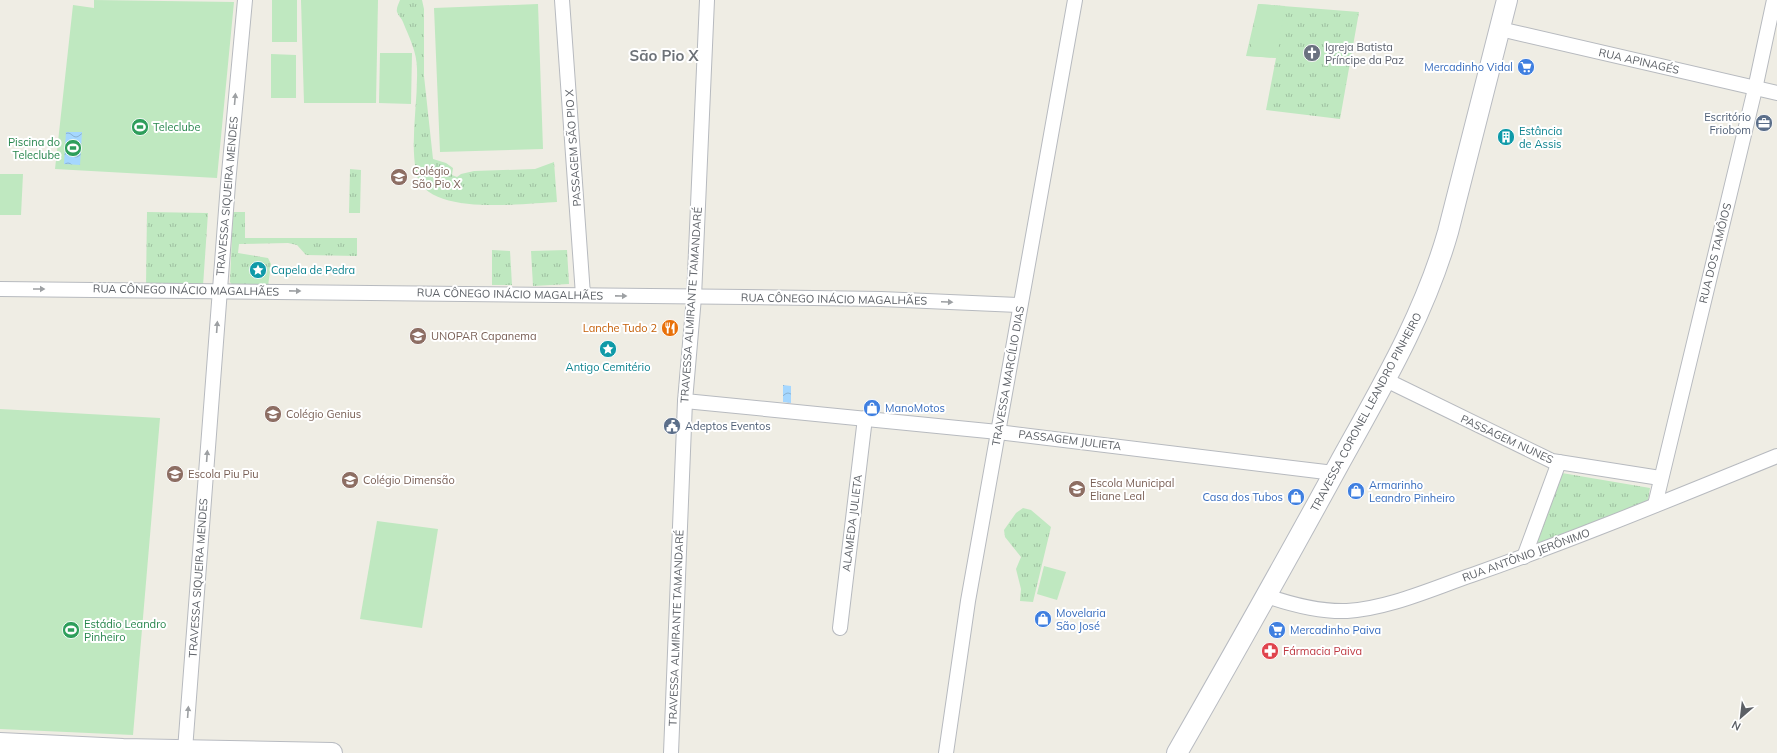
<svg xmlns="http://www.w3.org/2000/svg" width="1777" height="753" viewBox="0 0 1777 753" font-family="Mulish,sans-serif">
	<style>
		.grass { fill: url(#grass-tufts) }
		.pitch { fill: #bfe8c0 }
		.water { fill: url(#water-waves) }
		.lines { fill: none; stroke-linecap: round; stroke-linejoin: round }
		.street-casing { stroke: #b7babf; stroke-width: 16 }
		.secondary-casing { stroke: #b8bbc1; stroke-width: 22 }
		.street { stroke: #fff; stroke-width: 14 }
		.secondary { stroke: #fff; stroke-width: 20 }
		.oneway { fill: #9da0a3 }
		.labels { text-anchor: middle; stroke-width: 4; stroke-linejoin: round; paint-order: stroke }
		.worship-label { font-size: 11px; fill: #5b616d; stroke: #fff; text-anchor: start }
		.street-label { font-size: 11px; fill: #5c6066; stroke: #fff }
		.shop-label { font-size: 11px; fill: #366cbe; stroke: #fff; text-anchor: start }
		.service-label { font-size: 11px; fill: #4e5e75; stroke: #fff; text-anchor: end }
		.leisure-label { font-size: 11px; fill: #27864d; stroke: #fff; text-anchor: start }
		.culture-label { font-size: 11px; fill: #0d838f; stroke: #fff; text-anchor: start }
		.education-label { font-size: 11px; fill: #785e54; stroke: #fff; text-anchor: start }
		.food-label { font-size: 11px; fill: #c56008; stroke: #fff; text-anchor: end }
		.health-label { font-size: 11px; fill: #be3a42; stroke: #fff; text-anchor: start }
		.district-label { font-size: 15px; font-weight: bold; fill: #6d7278; stroke: #fff }
	</style>
	<defs>
		<pattern id="grass-tufts" width="24" height="20" patternUnits="userSpaceOnUse"><rect width="24" height="20" fill="#bfe8c0"/><path d="M3 7l-1-3M5 7V3M7 7l1-3M15 17l-1-3M17 17v-4M19 17l1-3" fill="none" stroke="#9ebfa0"/></pattern>
		<pattern id="water-waves" width="16" height="10" patternUnits="userSpaceOnUse"><rect width="16" height="10" fill="#a5d7ff"/><path d="M0 5q4-4 8 0t8 0" fill="none" stroke="#8ab2d2"/></pattern>
	</defs>
	<rect width="100%" height="100%" fill="#efede4"/>
	<g class="grass">
		<path d="M400,0H422L424,9V76L433,159L446,163L453,168L452,175L457,177L461,174L474,171L535,169L554,162L557,202C525,203 423,218 416,172C410,138 418,103 417,69C417,52 409,37 403,22C402,19 398,15 397,12C396,8 399,3 400,0Z"/>
		<path d="M1258,4L1359,12L1340,119L1266,110L1276,58L1246,56Z"/>
		<path d="M350,169L361,170L360,213H349Z"/>
		<path d="M147,212L208,213L203,286H146Z"/>
		<path d="M233,212H245V238H357V256L306,255L297,245L288,243L239,244L238,253L268,258L271,264L268,286H233L230,282Z"/>
		<path d="M492,250L510,251L512,285H492Z"/>
		<path d="M567,250L569,284L533,286L531,251Z"/>
		<path d="M1556,472L1650,488L1647,507L1530,549Z"/>
		<path d="M1023,508L1031,510L1051,527L1033,602L1020,601L1021,589L1016,569L1021,557L1005,537L1004,530L1016,513Z"/>
	</g>
	<g class="pitch">
		<path d="M94,0L234,2L217,178L55,169L73,5L94,8Z"/>
		<rect x="272" y="0" width="25" height="42"/>
		<path d="M301,0H378L376,103H304Z"/>
		<path d="M538,4L543,149L440,152L434,8Z"/>
		<path d="M1258,4L1285,6L1277,58L1250,56Z"/>
		<path d="M380,53H412L411,104L379,103Z"/>
		<path d="M271,54L296,55V98H271Z"/>
		<path d="M0,174H23L21,215H0Z"/>
		<path d="M0,409L160,418L133,735L0,729Z"/>
		<path d="M377,521L438,529L422,628L360,619Z"/>
		<path d="M1044,566L1066,572L1057,600L1037,594Z"/>
	</g>
	<g class="water">
		<path d="M66,132H82L80,165L64,164Z"/>
		<path d="M783,385L791,386V403L783,402Z"/>
	</g>
	<g class="lines">
		<defs>
			<g id="street">
				<path d="M562,0L583,295"/>
				<path d="M1500,29L1777,93"/>
				<path d="M0,289L745,297L881,299L1020,305"/>
				<path d="M1386,380L1552,461L1660,478"/>
				<path d="M685,401L998,432L1334,473"/>
				<path d="M1655,505L1755,89L1774,0"/>
				<path d="M1524,557L1559,462"/>
				<path d="M1267,596C1293,605 1319,612 1347,611C1390,608 1431,589 1472,575C1575,539 1676,497 1777,456"/>
				<path d="M840,628L865,418"/>
				<path d="M185,750L228,184L245,0"/>
				<path d="M671,753L685,401L694,297L707,0"/>
				<path d="M946,753L968,601L1075,0"/>
			</g>
			<g id="secondary">
				<path d="M0,743L123,749L332,753"/>
				<path d="M1177,753C1232,657 1286,561 1339,464C1381,388 1424,316 1448,232L1507,0"/>
			</g>
		</defs>
		<use href="#street" class="street-casing"/>
		<use href="#secondary" class="secondary-casing"/>
		<use href="#street" class="street"/>
		<use href="#secondary" class="secondary"/>
	</g>
	<defs><path id="oneway-solid" d="M-6-.8H1V-3.2L6.5 0L1 3.2V.8H-6Z"/></defs>
	<g class="oneway">
		<use href="#oneway-solid" transform="translate(235 99) rotate(-85)"/>
		<use href="#oneway-solid" transform="translate(39 289)"/>
		<use href="#oneway-solid" transform="translate(295 291) rotate(1)"/>
		<use href="#oneway-solid" transform="translate(621 296) rotate(1)"/>
		<use href="#oneway-solid" transform="translate(947 302) rotate(2)"/>
		<use href="#oneway-solid" transform="translate(217 327) rotate(-86)"/>
		<use href="#oneway-solid" transform="translate(207 456) rotate(-86)"/>
		<use href="#oneway-solid" transform="translate(188 712) rotate(-86)"/>
	</g>
	<defs>
		<symbol id="church-disc" viewBox="-11 -11 22 22"><circle r="9.5" fill="#6b7280" stroke="#fff"/><path d="M-1.2-6h2.4v3.5h3.3v2.4h-3.3V6h-2.4V-.1h-3.3v-2.4h3.3Z" fill="#fff"/></symbol>
		<symbol id="supermarket-disc" viewBox="-11 -11 22 22"><circle r="9.5" fill="#3f7fe0" stroke="#fff"/><path d="M-6-5.5h2.5l.6 2H6L4.5 2H-2.5L-4.4-4H-6ZM-1.5 3.2a1.3 1.3 0 1 0 .1 0ZM3 3.2a1.3 1.3 0 1 0 .1 0Z" fill="#fff"/></symbol>
		<symbol id="office-disc" viewBox="-11 -11 22 22"><circle r="9.5" fill="#5c6f8a" stroke="#fff"/><path d="M-6-3h4V-5.5h4V-3h4V5H-6ZM-1-4.5V-3h2v-1.5ZM-6 0V1H6V0Z" fill="#fff"/></symbol>
		<symbol id="stadium-disc" viewBox="-11 -11 22 22"><circle r="9.5" fill="#2e9e5b" stroke="#fff"/><path d="M0-5a6.5 5 0 1 0 0 10a6.5 5 0 1 0 0-10ZM-3.5-1.8h7v3.6h-7Z" fill="#fff"/></symbol>
		<symbol id="building-disc" viewBox="-11 -11 22 22"><circle r="9.5" fill="#0f9aa8" stroke="#fff"/><path d="M-4-6H4V6H1V3H-1V6H-4ZM-2.5-4.3h1.7v1.8h-1.7ZM.8-4.3h1.7v1.8H.8ZM-2.5-1h1.7V.8h-1.7ZM.8-1h1.7V.8H.8Z" fill="#fff"/></symbol>
		<symbol id="school-disc" viewBox="-11 -11 22 22"><circle r="9.5" fill="#8d6e63" stroke="#fff"/><path d="M0-5L7-2L0 1L-7-2ZM-4 1L0 2.5L4 1V4Q0 6-4 4Z" fill="#fff"/></symbol>
		<symbol id="sight-disc" viewBox="-11 -11 22 22"><circle r="9.5" fill="#0f9aa8" stroke="#fff"/><path d="M0-6L1.8-2.2L6-1.7L2.9 1.2L3.7 5.4L0 3.3L-3.7 5.4L-2.9 1.2L-6-1.7L-1.8-2.2Z" fill="#fff"/></symbol>
		<symbol id="restaurant-disc" viewBox="-11 -11 22 22"><circle r="9.5" fill="#e8710a" stroke="#fff"/><path d="M-5-6h1v4h1v-4h1v4h1v-4h1v5L-1.5 .5V6h-2V.5L-5-1ZM5-6V6H3V1.5H1.5Q1.5-4 5-6Z" fill="#fff"/></symbol>
		<symbol id="university-disc" viewBox="-11 -11 22 22"><circle r="9.5" fill="#8d6e63" stroke="#fff"/><path d="M0-5L7-2L0 1L-7-2ZM-4 1L0 2.5L4 1V4Q0 6-4 4Z" fill="#fff"/></symbol>
		<symbol id="shop-disc" viewBox="-11 -11 22 22"><circle r="9.5" fill="#3f7fe0" stroke="#fff"/><path d="M-5-2.5h2.3a2.7 3.5 0 0 1 5.4 0H5L5.5 6h-11ZM-1.5-2.5h3a1.5 2.3 0 0 0-3 0Z" fill="#fff"/></symbol>
		<symbol id="civic-disc" viewBox="-11 -11 22 22"><circle r="9.5" fill="#5c6f8a" stroke="#fff"/><path d="M-.6-6.5H3V-4.5H.6V-3L4-1V1h2V6H-6V1h2V-1L-.6-3ZM-1.2 2.5V6h2.4V2.5Z" fill="#fff"/></symbol>
		<symbol id="pharmacy-disc" viewBox="-11 -11 22 22"><circle r="9.5" fill="#e0444e" stroke="#fff"/><path d="M-2-6h4v4h4v4h-4v4h-4v-4h-4v-4h4Z" fill="#fff"/></symbol>
	</defs>
	<g fill-rule="evenodd">
		<use href="#church-disc" x="1302" y="43" width="20" height="20"/>
		<use href="#supermarket-disc" x="1516" y="57" width="20" height="20"/>
		<use href="#office-disc" x="1754" y="113" width="20" height="20"/>
		<use href="#stadium-disc" x="130" y="117" width="20" height="20"/>
		<use href="#building-disc" x="1496" y="127" width="20" height="20"/>
		<use href="#stadium-disc" x="63" y="138" width="20" height="20"/>
		<use href="#school-disc" x="389" y="167" width="20" height="20"/>
		<use href="#sight-disc" x="248" y="260" width="20" height="20"/>
		<use href="#restaurant-disc" x="660" y="318" width="20" height="20"/>
		<use href="#university-disc" x="408" y="326" width="20" height="20"/>
		<use href="#sight-disc" x="598" y="339" width="20" height="20"/>
		<use href="#shop-disc" x="862" y="398" width="20" height="20"/>
		<use href="#school-disc" x="263" y="404" width="20" height="20"/>
		<use href="#civic-disc" x="662" y="416" width="20" height="20"/>
		<use href="#school-disc" x="165" y="464" width="20" height="20"/>
		<use href="#school-disc" x="340" y="470" width="20" height="20"/>
		<use href="#school-disc" x="1067" y="479" width="20" height="20"/>
		<use href="#shop-disc" x="1346" y="481" width="20" height="20"/>
		<use href="#shop-disc" x="1286" y="487" width="20" height="20"/>
		<use href="#shop-disc" x="1033" y="609" width="20" height="20"/>
		<use href="#stadium-disc" x="61" y="620" width="20" height="20"/>
		<use href="#supermarket-disc" x="1267" y="620" width="20" height="20"/>
		<use href="#pharmacy-disc" x="1260" y="641" width="20" height="20"/>
	</g>
	<g class="labels">
		<g class="worship-label">
			<text x="1325" y="51">Igreja Batista<tspan x="1325" dy="13">Príncipe da Paz</tspan></text>
		</g>
		<g class="street-label">
			<text transform="translate(1639 61) rotate(13)" y="4">RUA APINAGÉS</text>
			<text transform="translate(573 148) rotate(-94)" y="4">PASSAGEM SÃO PIO X</text>
			<text transform="translate(227 196) rotate(-85)" y="4">TRAVESSA SIQUEIRA MENDES</text>
			<text transform="translate(1715 253) rotate(-76)" y="4">RUA DOS TAMÔIOS</text>
			<text transform="translate(186 290) rotate(1)" y="4">RUA CÔNEGO INÁCIO MAGALHÃES</text>
			<text transform="translate(510 294) rotate(1)" y="4">RUA CÔNEGO INÁCIO MAGALHÃES</text>
			<text transform="translate(834 299) rotate(1)" y="4">RUA CÔNEGO INÁCIO MAGALHÃES</text>
			<text transform="translate(691 305) rotate(-86)" y="4">TRAVESSA ALMIRANTE TAMANDARÉ</text>
			<text transform="translate(1008 376) rotate(-80)" y="4">TRAVESSA MARCÍLIO DIAS</text>
			<text transform="translate(1366 412) rotate(-62)" y="4">TRAVESSA CORONEL LEANDRO PINHEIRO</text>
			<text transform="translate(1507 439) rotate(25)" y="4">PASSAGEM NUNES</text>
			<text transform="translate(1070 440) rotate(7)" y="4">PASSAGEM JULIETA</text>
			<text transform="translate(852 523) rotate(-83)" y="4">ALAMEDA JULIETA</text>
			<text transform="translate(1526 555) rotate(-20)" y="4">RUA ANTÔNIO JERÔNIMO</text>
			<text transform="translate(198 578) rotate(-86)" y="4">TRAVESSA SIQUEIRA MENDES</text>
			<text transform="translate(676 628) rotate(-88)" y="4">TRAVESSA ALMIRANTE TAMANDARÉ</text>
		</g>
		<g class="shop-label">
			<text x="1513" y="71" text-anchor="end">Mercadinho Vidal</text>
			<text x="885" y="412">ManoMotos</text>
			<text x="1369" y="489">Armarinho<tspan x="1369" dy="13">Leandro Pinheiro</tspan></text>
			<text x="1283" y="501" text-anchor="end">Casa dos Tubos</text>
			<text x="1056" y="617">Movelaria<tspan x="1056" dy="13">São José</tspan></text>
			<text x="1290" y="634">Mercadinho Paiva</text>
		</g>
		<g class="service-label">
			<text x="1751" y="121">Escritório<tspan x="1751" dy="13">Friobom</tspan></text>
			<text x="685" y="430" text-anchor="start">Adeptos Eventos</text>
		</g>
		<g class="leisure-label">
			<text x="153" y="131">Teleclube</text>
			<text x="60" y="146" text-anchor="end">Piscina do<tspan x="60" dy="13">Teleclube</tspan></text>
			<text x="84" y="628">Estádio Leandro<tspan x="84" dy="13">Pinheiro</tspan></text>
		</g>
		<g class="culture-label">
			<text x="1519" y="135">Estância<tspan x="1519" dy="13">de Assis</tspan></text>
			<text x="271" y="274">Capela de Pedra</text>
			<text x="608" y="371" text-anchor="middle">Antigo Cemitério</text>
		</g>
		<g class="education-label">
			<text x="412" y="175">Colégio<tspan x="412" dy="13">São Pio X</tspan></text>
			<text x="431" y="340">UNOPAR Capanema</text>
			<text x="286" y="418">Colégio Genius</text>
			<text x="188" y="478">Escola Piu Piu</text>
			<text x="363" y="484">Colégio Dimensão</text>
			<text x="1090" y="487">Escola Municipal<tspan x="1090" dy="13">Eliane Leal</tspan></text>
		</g>
		<g class="food-label">
			<text x="657" y="332">Lanche Tudo 2</text>
		</g>
		<g class="health-label">
			<text x="1283" y="655">Fármacia Paiva</text>
		</g>
		<g class="district-label">
			<text x="664" y="61">São Pio X</text>
		</g>
	</g>
	<g transform="translate(1741 717) rotate(208)" stroke="#ffffff" stroke-width="3" paint-order="stroke">
	<path d="M0-3L7 15L0 10L-7 15Z" fill="#5c6066"/>
	<text y="-6" font-size="11" font-weight="bold" text-anchor="middle" fill="#5c6066">N</text>
	</g>
</svg>
